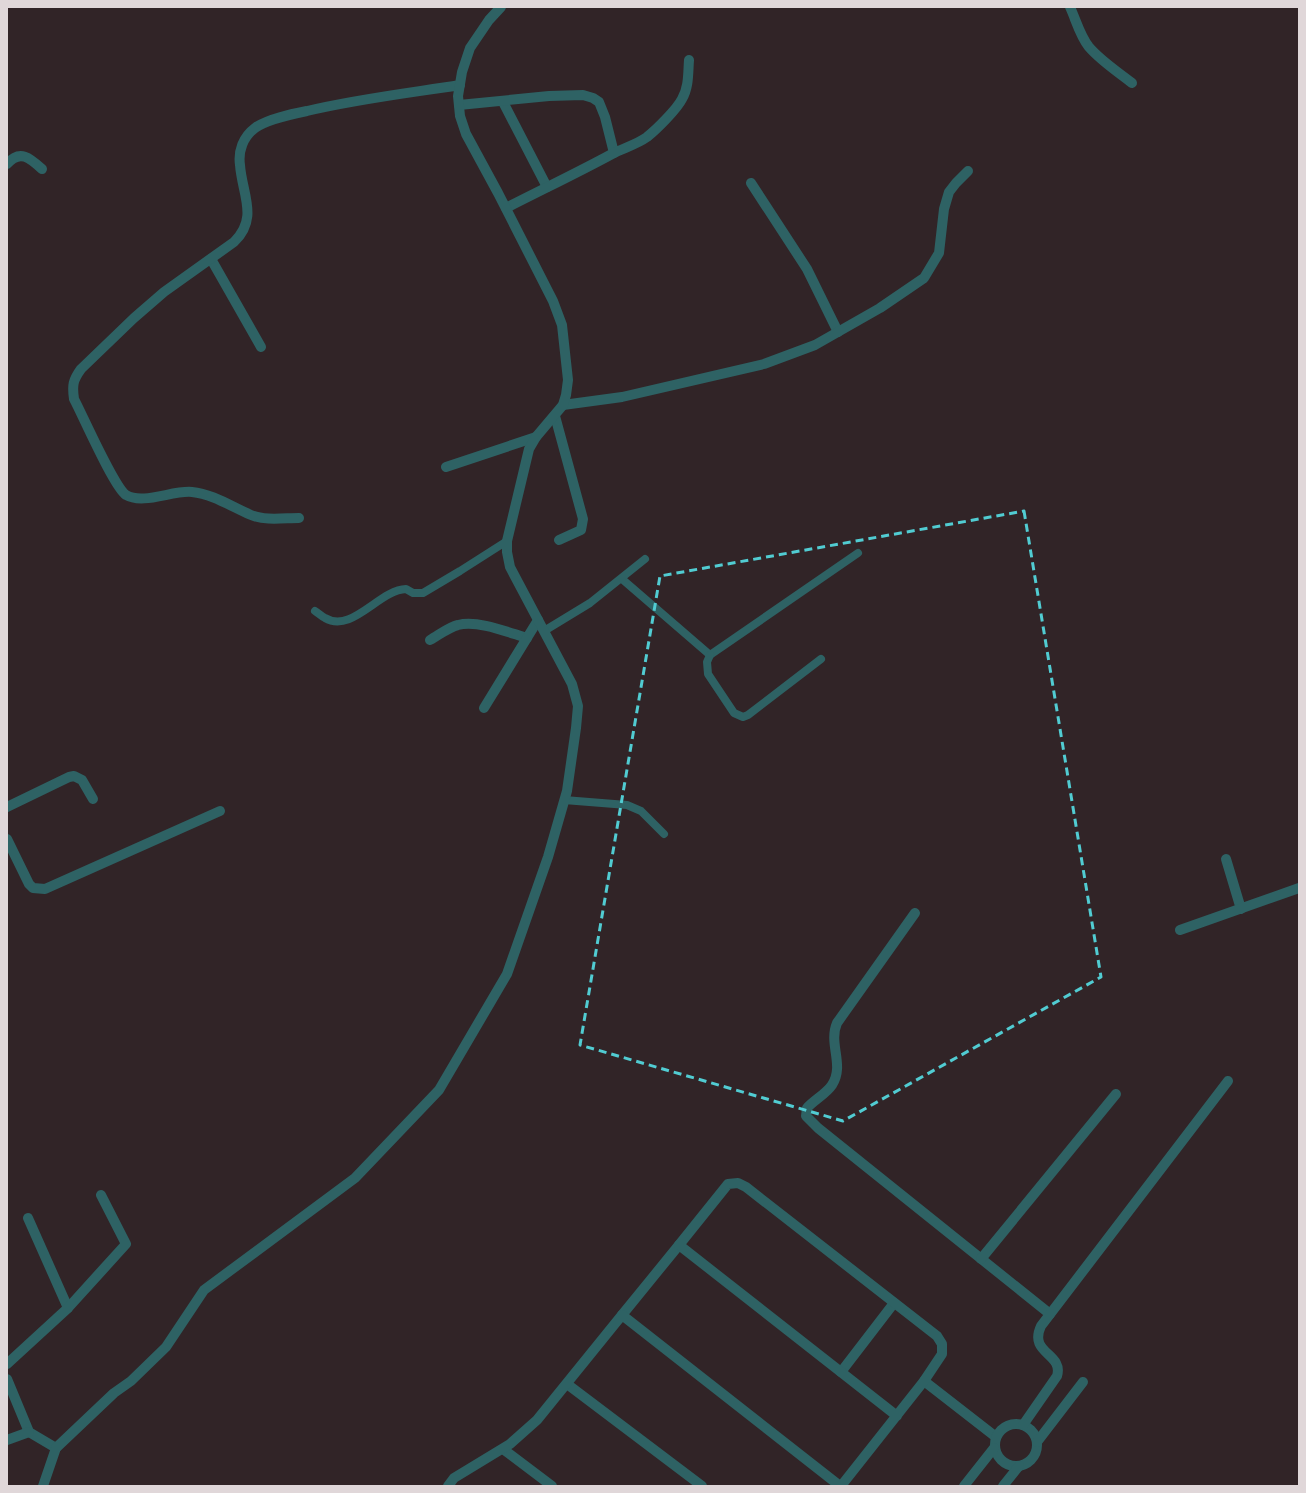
<svg xmlns="http://www.w3.org/2000/svg" width="1306" height="1493" viewBox="0 0 1306 1493" font-family="Bitter,serif">
	<style>
		.lines { fill: none; stroke-linecap: round; stroke-linejoin: round }
		.service { stroke: #2e6264; stroke-width: 8 }
		.minor { stroke: #2e6264; stroke-width: 10 }
		.marked { fill: none; stroke: #51ccd2; stroke-width: 3; stroke-dasharray: 8 5; stroke-linejoin: round }
	</style>
	<rect width="100%" height="100%" fill="#312427"/>
	<g class="lines">
		<g class="service">
			<path d="M622,579L710,655L858,553"/>
			<path d="M315,611C318,613 321,616 325,618C352,634 379,590 406,589L413,593H423L460,571L507,541"/>
			<path d="M544,631L590,603L645,559"/>
			<path d="M710,655L707,662L708,674L734,713L743,717L748,715L821,659"/>
			<path d="M564,800L627,805L641,811L664,834"/>
		</g>
		<g class="minor">
			<path d="M1070,7C1076,20 1080,36 1089,47C1101,61 1118,72 1132,83"/>
			<path d="M503,102L547,187"/>
			<path d="M459,105L549,96L583,95L593,98L599,102L605,117L614,153"/>
			<path d="M7,164C20,149 30,158 42,169"/>
			<path d="M751,183L807,269L838,332"/>
			<path d="M506,208C541,190 577,173 612,154C623,148 636,145 647,137C657,129 677,109 682,99C689,87 688,73 689,60"/>
			<path d="M211,259L261,347"/>
			<path d="M563,405L622,397L764,364L815,345L880,308L924,278L939,253L944,209L949,192L956,183L968,171"/>
			<path d="M555,416L583,519L581,530L559,540"/>
			<path d="M446,467L536,437"/>
			<path d="M299,518C284,518 265,521 251,515C232,507 213,494 192,492C173,490 143,505 126,495C114,487 83,416 74,399C72,385 73,380 81,369L134,318L164,292L234,242C259,218 242,194 240,165C238,151 243,137 255,128C267,119 292,114 307,111C357,99 409,93 460,85"/>
			<path d="M430,640C439,635 449,627 458,625C478,620 507,632 527,638"/>
			<path d="M484,708L538,620"/>
			<path d="M7,807L69,777L74,776L82,780L93,799"/>
			<path d="M7,839L29,884L33,888L45,889L220,811"/>
			<path d="M1226,859L1241,909"/>
			<path d="M915,913L837,1023C828,1044 845,1065 832,1085C826,1094 814,1100 807,1108L806,1116L818,1128L1050,1314"/>
			<path d="M1180,930L1299,888"/>
			<path d="M28,1218L68,1308"/>
			<path d="M981,1259L1116,1094"/>
			<path d="M622,1315L679,1245"/>
			<path d="M7,1364L68,1308L126,1244L101,1195"/>
			<path d="M841,1372L894,1303"/>
			<path d="M7,1379L29,1432L56,1448"/>
			<path d="M924,1381L996,1437"/>
			<path d="M567,1384L702,1486"/>
			<circle cx="1016" cy="1445" r="21"/>
			<path d="M1023,1425L1057,1376C1064,1353 1028,1354 1041,1326L1228,1081"/>
			<path d="M7,1440L29,1432"/>
			<path d="M1037,1442L1083,1382"/>
			<path d="M503,1449L552,1486"/>
			<path d="M43,1486L56,1448L114,1393L131,1381L166,1347L204,1290L355,1178L439,1090L507,974L548,857L567,791L576,728L578,706L572,684L510,567L507,552V541L529,449L536,437L563,405L566,395L568,380L562,325L553,301L498,193L466,134L460,116L458,96L462,72L470,48L489,20L501,7"/>
			<path d="M448,1486L454,1478L510,1444L537,1420L622,1315L840,1486"/>
			<path d="M841,1486L924,1381L942,1354V1344L937,1336L746,1187L738,1183L728,1184L679,1245L897,1416"/>
			<path d="M964,1486L994,1448"/>
			<path d="M1003,1486L1019,1466"/>
		</g>
	</g>
	<path class="marked" d="M1024,511L1101,977L843,1121L580,1045L660,576Z"/>
	<rect width="1306" height="1493" fill="none" stroke="#e0d7d9" stroke-width="16"/>
</svg>
